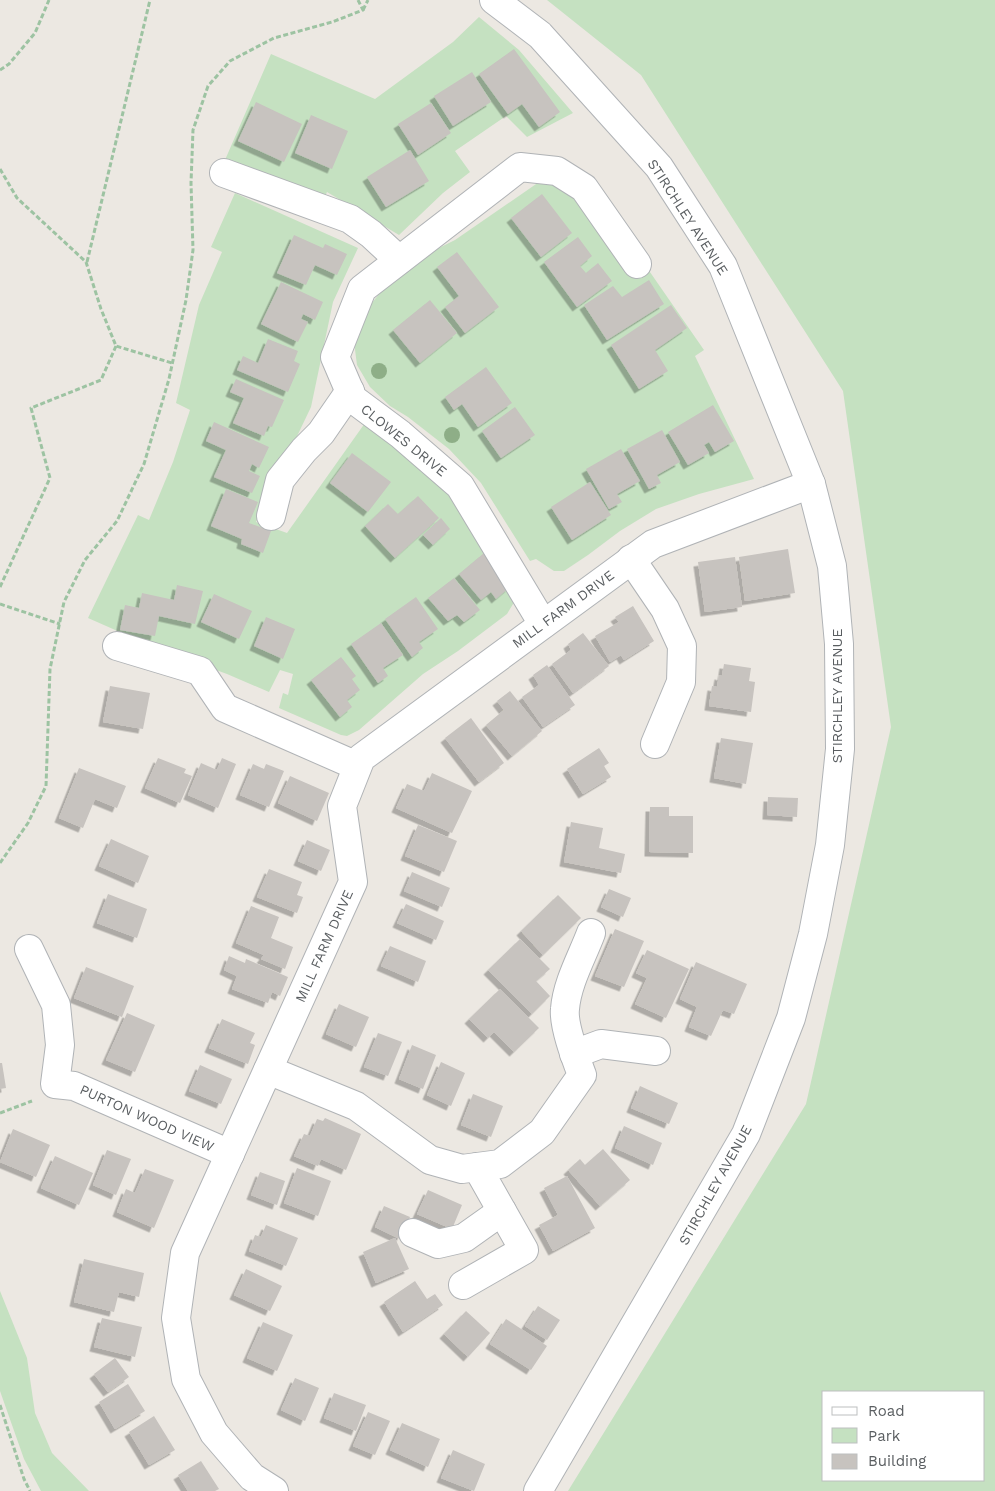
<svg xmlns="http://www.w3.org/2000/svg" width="995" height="1491" viewBox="0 0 995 1491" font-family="'Work Sans',sans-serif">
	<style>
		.green { fill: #c5e1c1; fill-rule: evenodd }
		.building { fill: #c7c3bf; filter: url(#shadow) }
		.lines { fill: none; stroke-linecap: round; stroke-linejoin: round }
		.minor-casing { stroke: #b0b3b6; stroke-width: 30 }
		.path { stroke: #9dc3a2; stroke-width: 3; stroke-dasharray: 5 2.5; stroke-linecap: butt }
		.minor { stroke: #fff; stroke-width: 28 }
		.tree { fill: #8eae87 }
		.labels { text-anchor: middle; stroke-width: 5; stroke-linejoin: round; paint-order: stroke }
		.street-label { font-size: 14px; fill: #5a5e61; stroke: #fff }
	</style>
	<defs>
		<filter id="shadow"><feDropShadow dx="-4.5" dy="4.5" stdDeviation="0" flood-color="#0004"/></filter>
	</defs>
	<rect width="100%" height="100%" fill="#ece8e2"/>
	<g class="green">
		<path d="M547,0H995V1491H568L806,1104L891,727L843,391L641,75ZM824,1392H984V1480H824Z"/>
		<path d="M479,17L519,50L573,113L527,137L506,116L455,151L470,172L443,193L399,235L327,192L323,201L225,160L271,54L375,99L453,42Z"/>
		<path d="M552,173L593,221L643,262L704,350L695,356L754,479L699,494L656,509L620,531L588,555L564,571H554L536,559L530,561L481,483L449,449L408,417L390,406L370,387L357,365L354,342L358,320L401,267L455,240Z"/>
		<path d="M235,193L358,248L333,302L311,407L256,522L287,533L365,423L421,463L458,503L515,593L513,604L507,614L458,651L423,674L359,730L347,736L341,735L279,708L283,693L288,695L293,674L280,670L269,692L227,674L156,648L88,618L138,515L149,520L173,462L190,410L176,403L199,305L222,252L211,247Z"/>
		<path d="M0,1291L27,1358L35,1413L52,1453L89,1491H41L24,1459L0,1391Z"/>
	</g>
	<g class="building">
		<path d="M514,49L560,112L539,127L522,104L508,114L479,74Z"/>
		<path d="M472,72L491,102L453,126L434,96Z"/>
		<path d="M256,102L302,124L284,162L238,141Z"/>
		<path d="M431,103L451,133L418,155L398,124Z"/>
		<path d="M311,115L348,131L332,169L295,153Z"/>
		<path d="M410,150L429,181L386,207L367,177Z"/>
		<path d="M542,194L572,233L541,257L511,218Z"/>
		<path d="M294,235L323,248L325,244L347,254L337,275L315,265L306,285L277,273Z"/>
		<path d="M578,237L592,256L580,266L586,273L598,263L612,281L577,307L544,262Z"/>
		<path d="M457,252L499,307L465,333L445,307L459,296L437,267Z"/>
		<path d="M649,280L664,304L607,340L584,305L613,286L622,297Z"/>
		<path d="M281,282L323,302L315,320L303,314L301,319L308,322L298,342L261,324Z"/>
		<path d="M430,300L457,333L420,363L393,330Z"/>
		<path d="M671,305L687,328L655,350L668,371L639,389L611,345Z"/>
		<path d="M268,339L298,351L294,361L300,364L288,392L237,370L243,356L258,363Z"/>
		<path d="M486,367L512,403L478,427L462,404L454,410L445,397Z"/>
		<path d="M236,379L284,400L272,427L268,426L264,436L233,423L244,398L230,392Z"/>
		<path d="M713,405L734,441L715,452L709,442L704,445L709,453L688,465L668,432Z"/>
		<path d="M515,407L535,435L501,458L482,431Z"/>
		<path d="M214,422L269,447L259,468L252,464L249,471L260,476L252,493L214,477L226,450L206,441Z"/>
		<path d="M662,430L680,462L657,475L661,483L649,489L627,449Z"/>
		<path d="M621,449L640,481L617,494L622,502L609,509L586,469Z"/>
		<path d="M352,453L391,482L368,512L330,483Z"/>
		<path d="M590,482L611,515L572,540L551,507Z"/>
		<path d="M226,489L258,502L249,523L271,531L263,553L241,544L242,539L211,526Z"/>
		<path d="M418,496L439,518L395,558L365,526L388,504L398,514Z"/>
		<path d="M441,518L450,529L433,545L423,535Z"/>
		<path d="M788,549L795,593L745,601L739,557Z"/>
		<path d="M484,553L510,587L496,599L491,592L481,600L459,574Z"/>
		<path d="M735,557L742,607L705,612L698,562Z"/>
		<path d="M454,578L480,610L464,622L457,615L448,621L428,598Z"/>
		<path d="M177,585L203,591L195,624L159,616L155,636L120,630L125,605L139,608L142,593L174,600Z"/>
		<path d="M214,594L252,611L239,639L201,622Z"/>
		<path d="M416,597L438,629L419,642L423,648L412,657L385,619Z"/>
		<path d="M633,606L654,641L624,660L621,655L610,662L595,636L619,622L615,617Z"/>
		<path d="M266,617L295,629L283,659L254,646Z"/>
		<path d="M381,623L403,655L383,668L388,676L378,683L351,644Z"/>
		<path d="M583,633L609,666L573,693L552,664L571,650L568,644Z"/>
		<path d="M341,657L356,676L352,679L360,690L347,700L352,707L340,717L311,680Z"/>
		<path d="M724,664L751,668L749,681L755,682L751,712L709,706L712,686L717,687L719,675L722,676Z"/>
		<path d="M547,665L575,705L543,727L522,697L539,685L533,675Z"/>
		<path d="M110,686L150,693L143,729L103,722Z"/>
		<path d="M510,691L542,731L512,756L486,725L504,710L497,701Z"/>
		<path d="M471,718L504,763L479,782L445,738Z"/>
		<path d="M721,738L753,743L746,784L714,778Z"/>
		<path d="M599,748L609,763L604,766L611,777L583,794L567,769Z"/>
		<path d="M158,758L186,769L184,773L192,776L180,803L145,788Z"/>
		<path d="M222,758L236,764L218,808L188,795L201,763L217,770Z"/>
		<path d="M253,764L264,769L266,764L284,771L269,807L240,795Z"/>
		<path d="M79,768L126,786L117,808L95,799L83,828L59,818Z"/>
		<path d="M432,773L472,791L452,833L396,808L407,784L424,791Z"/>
		<path d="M290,776L329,793L317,821L278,803Z"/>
		<path d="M768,797L798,798L797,817L767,815Z"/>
		<path d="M650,807H669V816H693V853L649,852Z"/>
		<path d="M571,822L603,828L599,848L625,854L621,873L564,862Z"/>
		<path d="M418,825L457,841L444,872L405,856Z"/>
		<path d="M111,839L149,856L138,883L99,866Z"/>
		<path d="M307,840L330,850L321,871L298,861Z"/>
		<path d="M269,869L302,882L297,895L303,897L297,913L257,897Z"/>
		<path d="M412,872L450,888L442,907L404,891Z"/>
		<path d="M609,889L631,898L623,917L601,907Z"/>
		<path d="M108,894L147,909L137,938L97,923Z"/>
		<path d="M558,895L581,918L543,955L521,931Z"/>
		<path d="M406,904L444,921L436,940L397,923Z"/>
		<path d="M251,906L279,917L271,938L293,947L285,969L261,959L264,955L236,943Z"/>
		<path d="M615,929L644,941L624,987L595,976Z"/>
		<path d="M520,939L550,969L536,981L550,996L532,1014L488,970Z"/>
		<path d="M390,946L426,961L418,982L381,966Z"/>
		<path d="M647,950L689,969L666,1018L635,1004L647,978L636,973Z"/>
		<path d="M229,956L245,963L246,959L288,977L280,996L272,992L268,1003L232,989L237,976L224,970Z"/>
		<path d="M696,962L747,984L734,1014L723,1010L711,1036L689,1027L697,1007L680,999Z"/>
		<path d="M86,967L134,986L122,1017L74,998Z"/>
		<path d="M500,989L539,1028L514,1052L494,1032L488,1038L469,1019Z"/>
		<path d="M339,1004L369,1017L356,1047L326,1034Z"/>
		<path d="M127,1013L155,1025L135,1072L106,1060Z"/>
		<path d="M222,1019L255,1033L250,1043L255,1045L248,1064L209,1048Z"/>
		<path d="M378,1033L402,1042L388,1076L364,1067Z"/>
		<path d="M412,1045L436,1055L423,1089L399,1079Z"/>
		<path d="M441,1062L465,1073L451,1106L427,1095Z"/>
		<path d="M0,1063H2L6,1088L0,1089Z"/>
		<path d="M200,1065L232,1079L221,1104L189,1091Z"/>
		<path d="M640,1086L678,1103L669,1124L631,1108Z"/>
		<path d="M473,1094L503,1106L491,1137L461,1125Z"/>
		<path d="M325,1118L361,1134L346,1170L321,1159L318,1166L294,1156L304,1134L310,1136L317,1119L323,1121Z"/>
		<path d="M624,1126L662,1143L653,1165L615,1148Z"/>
		<path d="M13,1129L50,1145L36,1177L0,1162Z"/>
		<path d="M603,1149L630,1180L600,1206L568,1170L580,1159L585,1165Z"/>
		<path d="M107,1150L131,1159L116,1195L93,1185Z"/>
		<path d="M55,1156L93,1173L79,1205L41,1188Z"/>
		<path d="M297,1168L331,1181L318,1216L284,1203Z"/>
		<path d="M145,1169L174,1180L154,1228L117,1212L126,1189L135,1193Z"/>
		<path d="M260,1172L285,1181L277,1205L251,1195Z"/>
		<path d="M567,1176L595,1228L553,1251L539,1225L558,1215L544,1188Z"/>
		<path d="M428,1190L462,1205L452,1229L417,1214Z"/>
		<path d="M384,1206L410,1217L400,1239L375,1227Z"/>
		<path d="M266,1225L298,1238L286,1266L249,1251L255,1235L261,1237Z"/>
		<path d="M395,1238L409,1269L376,1283L363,1252Z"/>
		<path d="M84,1259L144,1273L139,1297L119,1292L114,1312L74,1302Z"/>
		<path d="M246,1269L282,1286L270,1311L234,1295Z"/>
		<path d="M415,1281L427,1299L435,1294L443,1305L403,1332L384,1302Z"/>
		<path d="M538,1306L560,1320L547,1340L525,1326Z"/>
		<path d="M466,1311L490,1333L468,1357L444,1334Z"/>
		<path d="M102,1318L142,1327L135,1357L94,1347Z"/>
		<path d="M506,1319L547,1346L531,1370L490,1344Z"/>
		<path d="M263,1322L293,1335L277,1371L247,1358Z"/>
		<path d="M115,1358L129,1377L108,1392L94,1374Z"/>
		<path d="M295,1378L319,1388L305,1421L281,1410Z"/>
		<path d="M128,1384L145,1411L115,1429L99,1402Z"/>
		<path d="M334,1393L366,1405L356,1431L324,1418Z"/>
		<path d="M368,1412L390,1421L375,1455L353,1446Z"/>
		<path d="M154,1416L175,1450L149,1465L129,1432Z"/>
		<path d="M402,1423L440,1439L428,1467L390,1450Z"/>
		<path d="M453,1450L485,1464L474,1491L441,1478Z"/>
		<path d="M201,1461L219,1489L215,1491H188L178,1475Z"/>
	</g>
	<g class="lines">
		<defs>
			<g id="minor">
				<path d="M494,0L540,35L659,167L723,266L811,484L832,566L839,644L840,749L830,845L813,934L791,1018L746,1134L538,1491"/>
				<path d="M224,173L350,219L371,234L399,260"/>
				<path d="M271,516L280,480L304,450L321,433L350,391"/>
				<path d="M631,559L665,609L682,646L681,682L655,744"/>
				<path d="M543,624L460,486L400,434L353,399L335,357L362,289L520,167L557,171L584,188L637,264"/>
				<path d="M117,646L200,671L225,708L357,766"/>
				<path d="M29,949L56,1005L60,1045L55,1084L74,1086L230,1154"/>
				<path d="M574,1054L601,1044L656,1051"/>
				<path d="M268,1070L356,1106L430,1160L462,1169L500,1164L542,1132L582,1075C576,1059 563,1025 565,1009C567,983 582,957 591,933"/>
				<path d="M413,1233L438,1244L464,1238L502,1211"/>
				<path d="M463,1285L524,1250L477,1167"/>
				<path d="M274,1491L252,1477L214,1433L186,1379L176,1318L185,1253L353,882L342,806L361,758L653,544L811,484"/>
			</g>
		</defs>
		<use href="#minor" class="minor-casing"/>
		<g class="path">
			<path d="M363,10L368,0"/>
			<path d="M0,70L9,64L35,33L49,0"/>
			<path d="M0,169L17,198L86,262L101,309L116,346L172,363"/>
			<path d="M87,262L150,0"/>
			<path d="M0,587L50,478L31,408L101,380L116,346"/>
			<path d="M0,604L60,624"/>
			<path d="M0,863L28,823L46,786L50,669L64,602L85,560L117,521L144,464L169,379L186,300L193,250L191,183L193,130L208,86L230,61L274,38L332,22L363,10L358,0"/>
			<path d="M0,1113L32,1101"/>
			<path d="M0,1405L24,1479L30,1491"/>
		</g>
		<use href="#minor" class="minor"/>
	</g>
	<g class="tree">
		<circle cx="379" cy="371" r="8"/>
		<circle cx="452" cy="435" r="8"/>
	</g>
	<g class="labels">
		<g class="street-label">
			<text transform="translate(688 217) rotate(57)" y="5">STIRCHLEY AVENUE</text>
			<text transform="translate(404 440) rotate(39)" y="5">CLOWES DRIVE</text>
			<text transform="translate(563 609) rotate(-36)" y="5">MILL FARM DRIVE</text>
			<text transform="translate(837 696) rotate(-90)" y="5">STIRCHLEY AVENUE</text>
			<text transform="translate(324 946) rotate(-66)" y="5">MILL FARM DRIVE</text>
			<text transform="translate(147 1118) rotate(24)" y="5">PURTON WOOD VIEW</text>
			<text transform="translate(715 1185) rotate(-61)" y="5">STIRCHLEY AVENUE</text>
		</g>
	</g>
	<rect x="822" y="1391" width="162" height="90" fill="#ffffff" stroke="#bdbfc0"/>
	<rect x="832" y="1407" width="25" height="8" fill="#ffffff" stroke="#bdbfc0"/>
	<text x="868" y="1416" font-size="15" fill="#5a5e61">Road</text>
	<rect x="832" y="1428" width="25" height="15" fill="#c5e1c1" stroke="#bdbfc0"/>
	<text x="868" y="1441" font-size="15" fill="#5a5e61">Park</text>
	<rect x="832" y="1454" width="25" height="15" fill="#c7c3bf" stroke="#bdbfc0"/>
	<text x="868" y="1466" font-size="15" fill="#5a5e61">Building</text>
</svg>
